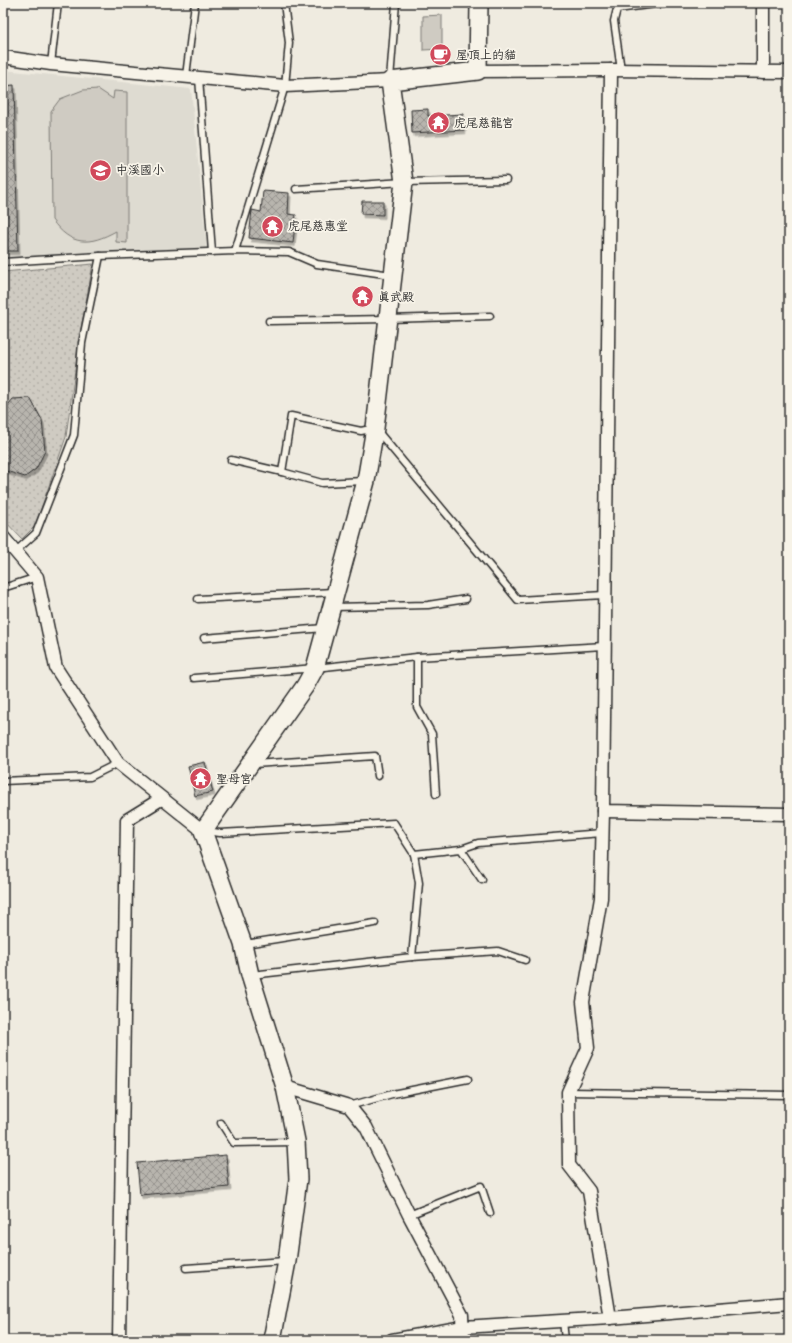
<svg xmlns="http://www.w3.org/2000/svg" width="792" height="1343" viewBox="0 0 792 1343" font-family="Kalam,'LXGW WenKai TC',sans-serif">
	<style>
		.built { fill: #dedbd1 }
		.green { fill: #cfcbc2; stroke: #7d7b76 }
		.park { fill: url(#park-dots); stroke: #7d7b76 }
		.building { fill: url(#building-cross-hatch); stroke: #2b2b2b; filter: url(#shadow) }
		.lines { fill: none; stroke-linecap: round; stroke-linejoin: round }
		.lane-casing { stroke: #2b2b2b; stroke-width: 9 }
		.street-casing { stroke: #2b2b2b; stroke-width: 15 }
		.secondary-casing { stroke: #2b2b2b; stroke-width: 20 }
		.lane { stroke: #f7f3e8; stroke-width: 6 }
		.street { stroke: #f7f3e8; stroke-width: 12 }
		.secondary { stroke: #f7f3e8; stroke-width: 17 }
		.labels { text-anchor: middle; stroke-width: 3.5; stroke-linejoin: round; paint-order: stroke }
		.poi-label { font-size: 12px; fill: #2b2b2b; stroke: #f7f3e8; text-anchor: start }
	</style>
	<defs>
		<pattern id="park-dots" width="8" height="8" patternUnits="userSpaceOnUse"><rect width="8" height="8" fill="#cfcbc2"/><path d="M2 2h.1M6 6h.1" fill="none" stroke="#b2aea7" stroke-width="1.8" stroke-linecap="round"/></pattern>
		<pattern id="building-cross-hatch" width="8" height="8" patternUnits="userSpaceOnUse"><rect width="8" height="8" fill="#b8b5ae"/><path d="M0 0l8 8M0 8l8-8" fill="none" stroke="#96938e"/></pattern>
		<filter id="shadow"><feDropShadow dx="2" dy="3.5" stdDeviation="0" flood-color="#0004"/></filter>
	</defs>
	<rect width="100%" height="100%" fill="#efebe0"/>
	<filter id="ink" filterUnits="userSpaceOnUse"><feTurbulence type="fractalNoise" baseFrequency=".025" numOctaves="2"/><feDisplacementMap in="SourceGraphic" scale="8" xChannelSelector="R" yChannelSelector="G"/><feConvolveMatrix kernelMatrix="1 2 1 2 8 2 1 2 1" color-interpolation-filters="sRGB"/></filter>
	<g filter="url(#ink)">
		<path class="built" d="M3,70L191,89L207,251L3,260Z"/>
		<g class="green">
			<path d="M442,15V49L423,50V16Z"/>
			<path d="M98,89L113,99L114,91L127,92V243L116,242V231C89,246 71,246 52,220L51,111L60,99L83,90Z"/>
		</g>
		<path class="park" d="M93,264L79,340L66,437L35,526L22,539L3,519V272Z"/>
		<g class="building">
			<path d="M14,85L18,251H3V86Z"/>
			<path d="M428,109V116L463,114L464,130L412,133L411,110Z"/>
			<path d="M263,191L289,193L288,214L296,215L293,243L249,238L252,210L261,212Z"/>
			<path d="M362,201H383V215L361,214Z"/>
			<path d="M30,398L42,420L45,451L36,469L25,477L6,471L3,462V411L13,399Z"/>
			<path d="M205,762L213,792L195,796L188,766Z"/>
			<path d="M226,1155L229,1187L140,1195L137,1163Z"/>
		</g>
		<g class="lines">
			<defs>
				<g id="lane">
					<path d="M51,64L58,3"/>
					<path d="M621,70L614,21L617,9L664,3"/>
					<path d="M186,76L195,3"/>
					<path d="M199,78L212,252"/>
					<path d="M390,79L396,3"/>
					<path d="M296,189L404,182L506,180"/>
					<path d="M235,251L285,86L289,43L284,3"/>
					<path d="M3,262L100,256L235,251L289,252L317,264L391,275"/>
					<path d="M269,321L388,319L490,316"/>
					<path d="M231,460L282,472L322,483L364,481"/>
					<path d="M282,472L291,416L361,431L375,428L518,600L604,595"/>
					<path d="M16,551L36,533L74,435L82,343L100,256"/>
					<path d="M3,588L37,577"/>
					<path d="M198,599L334,592"/>
					<path d="M333,607L428,605L466,599"/>
					<path d="M204,638L324,628"/>
					<path d="M417,657V707L432,734L436,794"/>
					<path d="M194,678L315,668L417,657L604,646"/>
					<path d="M254,764L375,756L378,776"/>
					<path d="M3,781L90,777L118,763"/>
					<path d="M206,831L220,833L394,823L414,854"/>
					<path d="M461,849L482,880"/>
					<path d="M245,944L375,923"/>
					<path d="M412,957L498,951L525,960"/>
					<path d="M251,975L412,957L419,883L414,854L461,849L478,843L602,833"/>
					<path d="M568,1092L789,1095"/>
					<path d="M349,1106L392,1094L468,1079"/>
					<path d="M221,1123L234,1143L294,1142"/>
					<path d="M409,1215L481,1186L490,1213"/>
					<path d="M186,1268L285,1261"/>
					<path d="M563,1321L565,1340"/>
				</g>
				<g id="street">
					<path d="M3,57L51,64L285,86L390,81"/>
					<path d="M611,70L603,811L789,814"/>
					<path d="M478,71L611,70L789,72"/>
					<path d="M763,72V3"/>
					<path d="M3,537L37,577L56,668L118,763L203,831"/>
					<path d="M285,1087L349,1106L366,1127L409,1215L462,1315L463,1340"/>
					<path d="M610,1318L789,1303"/>
					<path d="M119,1340L127,820L161,799"/>
					<path d="M392,1340L463,1327L610,1318L589,1191L569,1165L568,1092L588,1048L583,1002L601,898L603,811"/>
				</g>
				<path id="secondary" d="M272,1340L287,1261L298,1179L296,1141L285,1087L250,975L243,944L203,831L305,686L315,668L366,481L375,428L404,182L390,81L478,71L479,3"/>
			</defs>
			<use href="#lane" class="lane-casing"/>
			<use href="#street" class="street-casing"/>
			<use href="#secondary" class="secondary-casing"/>
			<use href="#lane" class="lane"/>
			<use href="#street" class="street"/>
			<use href="#secondary" class="secondary"/>
		</g>
	</g>
	<defs>
		<symbol id="cafe-disc" viewBox="-11 -11 22 22"><circle r="9.5" fill="#d1495b" stroke="#f7f3e8"/><path d="M-5.5-4.5H6V0H3Q3 3.5 0 3.5H-2.5Q-5.5 3.5-5.5 0ZM3-3.2v2h1.7v-2ZM-6 4.5H4V6H-6Z" fill="#fff"/></symbol>
		<symbol id="temple-disc" viewBox="-11 -11 22 22"><circle r="9.5" fill="#d1495b" stroke="#f7f3e8"/><path d="M0-6L5-2H3V0L6.5 2.5H4V6H1.5V3h-3V6H-4V2.5H-6.5L-3 0V-2H-5Z" fill="#fff"/></symbol>
		<symbol id="school-disc" viewBox="-11 -11 22 22"><circle r="9.5" fill="#d1495b" stroke="#f7f3e8"/><path d="M0-5L7-2L0 1L-7-2ZM-4 1L0 2.5L4 1V4Q0 6-4 4Z" fill="#fff"/></symbol>
	</defs>
	<g fill-rule="evenodd">
		<use href="#cafe-disc" x="428" y="42" width="25" height="25"/>
		<use href="#temple-disc" x="426" y="110" width="25" height="25"/>
		<use href="#school-disc" x="88" y="158" width="25" height="25"/>
		<use href="#temple-disc" x="260" y="214" width="25" height="25"/>
		<use href="#temple-disc" x="350" y="284" width="25" height="25"/>
		<use href="#temple-disc" x="188" y="766" width="25" height="25"/>
	</g>
	<g class="labels">
		<g class="poi-label">
			<text x="456" y="59">屋頂上的貓</text>
			<text x="454" y="127">虎尾慈龍宮</text>
			<text x="116" y="174">中溪國小</text>
			<text x="288" y="230">虎尾慈惠堂</text>
			<text x="378" y="301">真武殿</text>
			<text x="216" y="783">聖母宮</text>
		</g>
	</g>
	<rect width="792" height="1343" fill="none" stroke="#f7f3e8" stroke-width="16"/>
	<rect x="8" y="8" width="776" height="1327" fill="none" stroke="#2b2b2b" stroke-width="1.5" filter="url(#ink)"/>
</svg>
